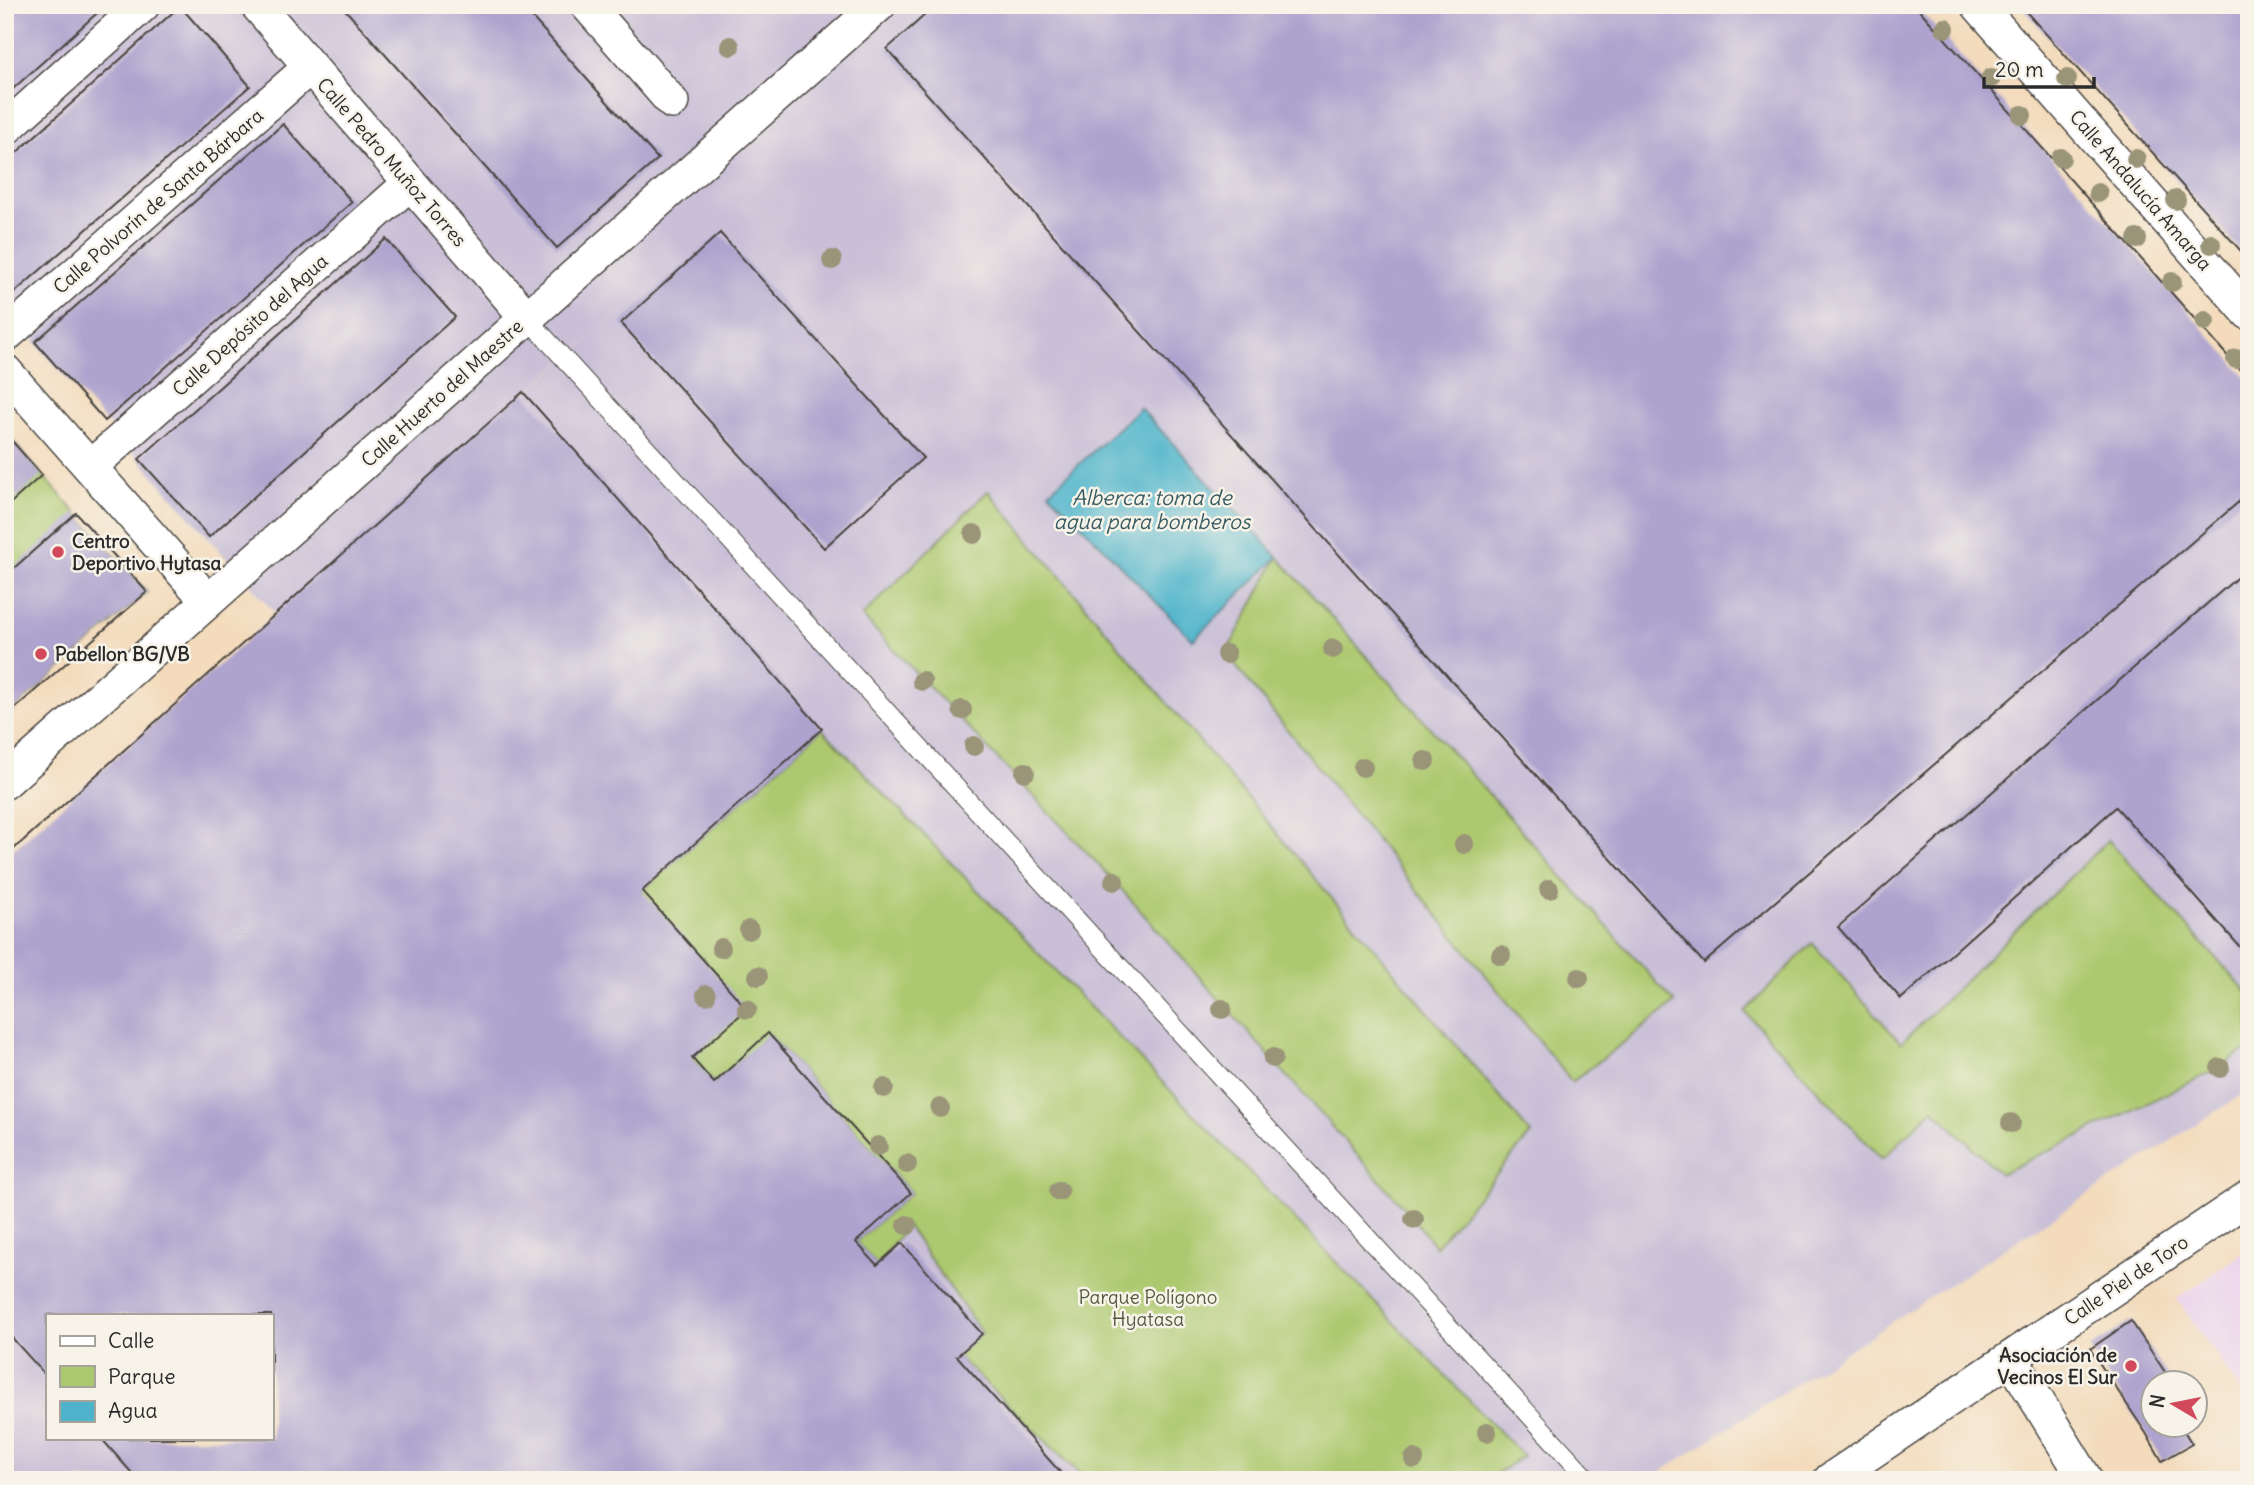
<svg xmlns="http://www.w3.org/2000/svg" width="2254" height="1485" viewBox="0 0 2254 1485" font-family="Delius,sans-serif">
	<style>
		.built { fill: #e9d1ed }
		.industrial { fill: #c9bfd7; fill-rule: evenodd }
		.green { fill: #adc970; stroke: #6c7a4e; stroke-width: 2 }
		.water { fill: #4db4cb; stroke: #3c707b; stroke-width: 2 }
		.building { fill: #ada3ce }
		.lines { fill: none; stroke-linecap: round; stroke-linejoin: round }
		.lane-casing { stroke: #494541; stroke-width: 20 }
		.street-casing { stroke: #494541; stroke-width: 36 }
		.lane { stroke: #fff; stroke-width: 18 }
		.street { stroke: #fff; stroke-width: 33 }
		.tree { fill: #9a9478 }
		.poi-dot { fill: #d1495b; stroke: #f7f3e8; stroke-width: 2.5 }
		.labels { text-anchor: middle; stroke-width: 5; stroke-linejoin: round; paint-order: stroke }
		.street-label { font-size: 19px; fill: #2b2b2b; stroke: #f7f3e8 }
		.poi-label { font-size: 19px; font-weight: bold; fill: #2b2b2b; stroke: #f7f3e8; text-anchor: start }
		.park-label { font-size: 19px; fill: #525a40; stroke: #f7f3e8 }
		.water-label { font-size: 21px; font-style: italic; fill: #375b63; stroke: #f7f3e8 }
	</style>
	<rect width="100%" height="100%" fill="#f7f3e8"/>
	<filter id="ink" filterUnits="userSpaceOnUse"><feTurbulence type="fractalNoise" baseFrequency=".0143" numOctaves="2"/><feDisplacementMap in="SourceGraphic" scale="14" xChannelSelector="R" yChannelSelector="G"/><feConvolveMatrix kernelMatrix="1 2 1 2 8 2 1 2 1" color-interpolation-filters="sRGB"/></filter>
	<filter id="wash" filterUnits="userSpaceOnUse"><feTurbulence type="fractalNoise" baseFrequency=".00686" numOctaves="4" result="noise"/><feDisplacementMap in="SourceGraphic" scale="28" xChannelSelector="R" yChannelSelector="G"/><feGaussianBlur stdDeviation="1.57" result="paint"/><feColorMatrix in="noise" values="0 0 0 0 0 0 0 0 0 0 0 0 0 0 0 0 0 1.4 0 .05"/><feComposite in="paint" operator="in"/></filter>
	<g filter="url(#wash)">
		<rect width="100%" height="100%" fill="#f3dbbc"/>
		<path class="built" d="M2249,1249V1402L2177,1299Z"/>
		<path class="industrial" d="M5,5H1915L2249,380V1090L1648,1480H5V859L650,284L276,614L5,308ZM47,1315H271V1438H47Z"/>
		<g class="green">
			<path d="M5,433L147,592L5,717Z"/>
			<path d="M988,491L1531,1134L1435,1247L1414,1219L1114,881L862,616Z"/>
			<path d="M1278,557L1675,1003L1572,1082L1226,654Z"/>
			<path d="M822,729L1523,1456L1487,1480H1086L957,1356L982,1333L907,1226L877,1265L856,1242L911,1193L769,1034L714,1083L692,1058L642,891Z"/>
			<path d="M2108,840L2249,994V1047L2220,1068L2000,1174L1933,1109L1882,1159L1745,1012L1812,943L1901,1043Z"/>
		</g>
		<path class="water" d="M1140,408L1278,557L1193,640L1049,492Z"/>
		<g id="blocks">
			<g class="building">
				<path d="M5,5H106L5,96Z"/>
				<path d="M341,5H521L658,159L557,248Z"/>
				<path d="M936,5H1915L2249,380V493L1704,963L887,49Z"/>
				<path d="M2020,5H2249V260Z"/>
				<path d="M180,6L250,86L5,301V163Z"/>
				<path d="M283,124L352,202L105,421L35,342Z"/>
				<path d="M720,233L923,458L824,548L621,323Z"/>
				<path d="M386,239L455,317L209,537L139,459Z"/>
				<path d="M523,392L822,729L642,891L747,1009L692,1058L714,1083L768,1033L911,1193L856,1242L877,1265L902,1243L982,1334L957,1356L1067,1480H138L101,1438H271V1315H47V1377L5,1330V857Z"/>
				<path d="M5,433L42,475L5,508Z"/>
				<path d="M76,513L147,592L5,717V576Z"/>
				<path d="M2249,567V957L2116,807L1901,999L1838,927Z"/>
				<path d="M2131,1321L2173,1384H2152V1426H2181L2192,1444L2162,1461L2146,1433L2090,1349Z"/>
			</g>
		</g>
	</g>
	<g filter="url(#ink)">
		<use href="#blocks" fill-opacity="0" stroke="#494541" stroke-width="2"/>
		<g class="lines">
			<defs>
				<path id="lane" d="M527,318L1588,1479"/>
				<g id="street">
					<path d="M257,5L527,318"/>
					<path d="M587,5L672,102"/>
					<path d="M1978,5L2249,313"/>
					<path d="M5,129L143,5"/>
					<path d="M5,336L310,67"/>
					<path d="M5,371L208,601"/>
					<path d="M90,467L410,183"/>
					<path d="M5,782L879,5"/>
					<path d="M2011,1358L2086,1480"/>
					<path d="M1830,1480L2249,1197"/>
				</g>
			</defs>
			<use href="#lane" class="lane-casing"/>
			<use href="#street" class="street-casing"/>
			<use href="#lane" class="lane"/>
			<use href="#street" class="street"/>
		</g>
		<g class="tree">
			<circle cx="1945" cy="28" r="10"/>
			<circle cx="730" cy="46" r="10"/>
			<circle cx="1991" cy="78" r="10"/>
			<circle cx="2067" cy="79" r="10"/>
			<circle cx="2022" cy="115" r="10"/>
			<circle cx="2061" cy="158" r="10"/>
			<circle cx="2136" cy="159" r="10"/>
			<circle cx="2098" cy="193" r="10"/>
			<circle cx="2176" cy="200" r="10"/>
			<circle cx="2137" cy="239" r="10"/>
			<circle cx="2211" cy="244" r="10"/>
			<circle cx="832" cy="260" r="10"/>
			<circle cx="2172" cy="282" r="10"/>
			<circle cx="2205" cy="321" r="10"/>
			<circle cx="2236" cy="359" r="10"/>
			<circle cx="974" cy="534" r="10"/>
			<circle cx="1333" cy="649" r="10"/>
			<circle cx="1226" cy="654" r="10"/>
			<circle cx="922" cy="681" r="10"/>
			<circle cx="962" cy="710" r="10"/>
			<circle cx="974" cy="746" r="10"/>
			<circle cx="1425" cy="761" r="10"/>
			<circle cx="1363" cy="767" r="10"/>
			<circle cx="1025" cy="772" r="10"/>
			<circle cx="1464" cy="844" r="10"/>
			<circle cx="1114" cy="881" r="10"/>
			<circle cx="1549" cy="889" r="10"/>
			<circle cx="749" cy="930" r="10"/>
			<circle cx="721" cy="948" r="10"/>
			<circle cx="1501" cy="955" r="10"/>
			<circle cx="758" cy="976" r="10"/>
			<circle cx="1579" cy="978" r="10"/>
			<circle cx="706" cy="995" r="10"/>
			<circle cx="747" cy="1009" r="10"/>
			<circle cx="1222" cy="1009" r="10"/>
			<circle cx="1273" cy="1058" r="10"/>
			<circle cx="2220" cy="1068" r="10"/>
			<circle cx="884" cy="1088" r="10"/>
			<circle cx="940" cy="1108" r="10"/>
			<circle cx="2011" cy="1123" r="10"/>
			<circle cx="878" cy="1146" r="10"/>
			<circle cx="907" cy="1164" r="10"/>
			<circle cx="1059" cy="1191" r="10"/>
			<circle cx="1414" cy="1219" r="10"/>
			<circle cx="907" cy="1225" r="10"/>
			<circle cx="1487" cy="1432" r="10"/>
			<circle cx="1414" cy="1459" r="10"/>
		</g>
	</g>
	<g class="poi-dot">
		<circle cx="58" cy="552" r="7"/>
		<circle cx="41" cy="654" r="7"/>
		<circle cx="2131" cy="1366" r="7"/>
	</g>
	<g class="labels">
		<g class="street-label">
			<text transform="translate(392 162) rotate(49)" y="7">Calle Pedro Muñoz Torres</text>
			<text transform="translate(2141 190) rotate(49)" y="7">Calle Andalucía Amarga</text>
			<text transform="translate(158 201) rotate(-41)" y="7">Calle Polvorín de Santa Bárbara</text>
			<text transform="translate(250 325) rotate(-42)" y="7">Calle Depósito del Agua</text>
			<text transform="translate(442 393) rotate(-42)" y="7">Calle Huerto del Maestre</text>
			<text transform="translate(2126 1280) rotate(-34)" y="7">Calle Piel de Toro</text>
		</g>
		<g class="poi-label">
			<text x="72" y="548">Centro<tspan x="72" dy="22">Deportivo Hytasa</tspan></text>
			<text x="55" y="661">Pabellon BG/VB</text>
			<text x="2117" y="1362" text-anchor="end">Asociación de<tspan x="2117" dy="22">Vecinos El Sur</tspan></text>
		</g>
		<g class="park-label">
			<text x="1148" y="1304">Parque Polígono<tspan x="1148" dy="22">Hyatasa</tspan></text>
		</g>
		<g class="water-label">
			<text x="1152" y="505">Alberca: toma de<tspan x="1152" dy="24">agua para bomberos</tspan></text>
		</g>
	</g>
	<rect width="2254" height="1485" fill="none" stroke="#f7f3e8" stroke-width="28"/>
	<rect x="46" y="1314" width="228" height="126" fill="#f7f3e8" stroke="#a5a39c" stroke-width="2"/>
	<rect x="60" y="1336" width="35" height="10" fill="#ffffff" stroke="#a5a39c" stroke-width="2"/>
	<text x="108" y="1348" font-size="21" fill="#2b2b2b">Calle</text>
	<rect x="60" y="1366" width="35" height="21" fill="#adc970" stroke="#a5a39c" stroke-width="2"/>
	<text x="108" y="1384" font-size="21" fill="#2b2b2b">Parque</text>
	<rect x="60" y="1401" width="35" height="21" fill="#4db4cb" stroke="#a5a39c" stroke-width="2"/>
	<text x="108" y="1418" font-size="21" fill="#2b2b2b">Agua</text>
	<g transform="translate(2174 1404) rotate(280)"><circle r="33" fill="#f7f3e8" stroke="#a5a39c" stroke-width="2"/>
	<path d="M0-5L12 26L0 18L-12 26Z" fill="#d1495b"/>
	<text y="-10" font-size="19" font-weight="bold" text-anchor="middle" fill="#2b2b2b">N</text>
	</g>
	<path d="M1984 77v10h110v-10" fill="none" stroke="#2b2b2b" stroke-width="3.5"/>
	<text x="1995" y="77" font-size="21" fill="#2b2b2b" stroke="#f7f3e8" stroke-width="5" paint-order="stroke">20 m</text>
</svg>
